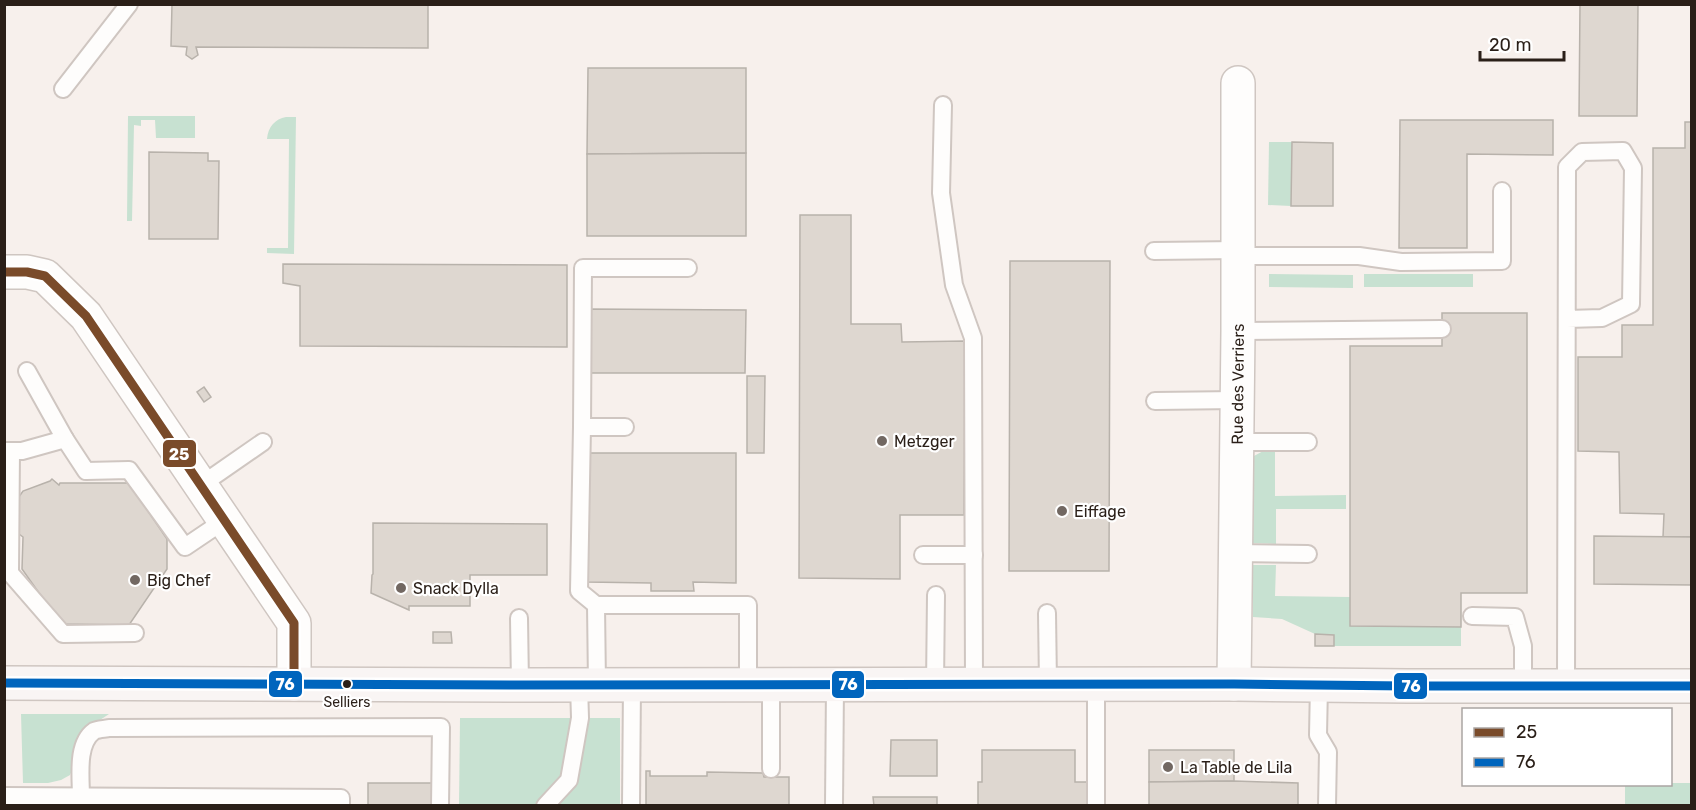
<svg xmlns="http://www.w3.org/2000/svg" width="1696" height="810" viewBox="0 0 1696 810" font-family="Rubik,sans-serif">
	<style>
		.green { fill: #c7e1d1 }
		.building { fill: #ded7d0; stroke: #b8b2ab; stroke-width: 1.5 }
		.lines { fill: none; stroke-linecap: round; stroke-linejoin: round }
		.lane-casing { stroke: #cfc6c1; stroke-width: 20 }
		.street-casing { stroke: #cfc6c1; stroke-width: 36 }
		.secondary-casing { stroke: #cfc6c1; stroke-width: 36 }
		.lane { stroke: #fefdfc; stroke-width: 16 }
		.street { stroke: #fefdfc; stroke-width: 33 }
		.secondary { stroke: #f9f5f4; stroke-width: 33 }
		.bus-1-casing { stroke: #fff; stroke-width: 14 }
		.bus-2-casing { stroke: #fff; stroke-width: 14 }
		.bus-1 { stroke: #7a4b2a; stroke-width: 9 }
		.bus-2 { stroke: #0065bd; stroke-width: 9 }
		.poi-dot { fill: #726862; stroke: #fff; stroke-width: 2 }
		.bus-dot { fill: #2a1f18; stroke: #fff; stroke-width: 2 }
		.labels { text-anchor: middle; stroke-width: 4.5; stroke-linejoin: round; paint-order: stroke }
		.bus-label { font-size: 14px; fill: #2a1f18; stroke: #fff }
		.street-label { font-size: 16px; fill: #2a1f18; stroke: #fff }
		.poi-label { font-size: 16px; fill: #2a1f18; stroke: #fff; text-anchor: start }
		.line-badge { stroke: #fff; stroke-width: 2 }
		.badge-label { font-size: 16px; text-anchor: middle; font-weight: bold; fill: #fff }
	</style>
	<rect width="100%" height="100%" fill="#f7f0ec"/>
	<g class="green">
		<path d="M128,116H195V138H156L155,120H141V126L134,125L132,221H127Z"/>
		<path d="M286,117H296L294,254L267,253V248H288L289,139H267C268,127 275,119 286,117Z"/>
		<path d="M1269,142H1292L1291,206L1268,205Z"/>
		<path d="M1269,274L1353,275V288L1269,287Z"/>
		<rect x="1364" y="274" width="109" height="13"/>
		<path d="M1267,449V452H1275V496L1346,495V509H1276V544L1253,543L1254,456Z"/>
		<path d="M1253,565H1276L1275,596L1350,597V626L1461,627V646H1334V635L1315,634L1282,619L1253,617Z"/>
		<path d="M21,714H109L91,726L70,775L61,780L48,783H23Z"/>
		<path d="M460,718H620V805L459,806Z"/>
		<path d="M1671,783H1691V805H1625V785L1670,784Z"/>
	</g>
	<g class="building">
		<path d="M428,4V48L196,47L198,55L192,59L186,55L187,47L171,46L172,4Z"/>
		<path d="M1580,4H1638L1637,116H1579Z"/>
		<path d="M588,68H746V153L587,154Z"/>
		<path d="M1400,120H1553V155L1467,154V248H1399Z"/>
		<path d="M1685,122H1692V537H1663L1664,514L1620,513L1619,452L1578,451V357H1622V325H1653V148H1685Z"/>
		<path d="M1292,142L1333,143V206H1291Z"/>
		<path d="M149,152L208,153V161H219L218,239H149Z"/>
		<path d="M746,153V236H587V154Z"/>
		<path d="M800,215H851V324H901L902,342L965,341L964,515H900V579L799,578Z"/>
		<path d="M1010,261H1110L1109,571H1009Z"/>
		<path d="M283,264L567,265V347L300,346V286L283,283Z"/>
		<path d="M587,309L746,310L745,373H587Z"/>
		<path d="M1442,313H1527V593H1461V627L1350,626V346H1442Z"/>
		<path d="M747,376H765L764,453H747Z"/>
		<path d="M204,387L211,397L204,402L197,392Z"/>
		<path d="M587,453H736V583L693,582L694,591H651V583L587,582Z"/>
		<path d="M52,479L59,485L60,483H129L167,539V569L129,625L61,624L22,569L23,537L15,531L16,501L23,491L50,481Z"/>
		<path d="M373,523L547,524V575H470V606H409V610L371,593L372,575L373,574Z"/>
		<path d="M1594,536L1692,537V585L1594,584Z"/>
		<path d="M433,632H451L452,643H433Z"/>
		<path d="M1315,634L1334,635V646H1315Z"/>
		<path d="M891,740H937V776H890Z"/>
		<path d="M982,750H1075V782H1087V806H958L978,805V782H982Z"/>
		<path d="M1149,750H1234V781L1149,782Z"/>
		<path d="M646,771H650V776H707V772L763,773L764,777H789V806H646Z"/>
		<path d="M1234,781L1298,783V806H1149V782Z"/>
		<rect x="368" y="783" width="66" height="23"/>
		<path d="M873,797H937V806H874Z"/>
	</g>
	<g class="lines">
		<defs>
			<g id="lane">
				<path d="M63,89L129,4"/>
				<path d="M943,105L941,193L954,285L973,338L974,685"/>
				<path d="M1154,251L1238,250"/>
				<path d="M1238,256H1359L1401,262L1502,261V191"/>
				<path d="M1238,331L1442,329"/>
				<path d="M27,371L65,439L86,471L129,470L185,547L225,520"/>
				<path d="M1155,401L1237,400"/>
				<path d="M582,427L583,268H688"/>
				<path d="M1237,442H1308"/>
				<path d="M4,451H22L65,439"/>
				<path d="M11,451L10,573L63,634L135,633"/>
				<path d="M201,485L263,442"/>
				<path d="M1235,553L1308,554"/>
				<path d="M923,555H974"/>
				<path d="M596,605L579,591L582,427H625"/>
				<path d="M1047,613L1048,684"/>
				<path d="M1472,616L1515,617L1523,646V686"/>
				<path d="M519,618L520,685"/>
				<path d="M597,685L596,605H748V685"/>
				<path d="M935,685L936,595"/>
				<path d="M1319,685L1318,735L1328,752L1327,806"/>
				<path d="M1566,686L1567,167L1582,152L1623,151L1633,168L1631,304L1602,318L1567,319"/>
				<path d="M771,769V685"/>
				<path d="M4,796L341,798V806"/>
				<path d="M81,797C81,777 76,744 94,731C98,729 105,729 109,728L441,727L440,806"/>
				<path d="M545,806L569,780L580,718L579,685"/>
				<path d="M631,806L632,685"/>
				<path d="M834,806L835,685"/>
				<path d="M1096,806V684"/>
			</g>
			<g id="street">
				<path d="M4,272H27L45,276L86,316L294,623V684"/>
				<path id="s1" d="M1234,684L1238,331V83"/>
			</g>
			<path id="secondary" d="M4,683L520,685L1234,684L1407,686H1692"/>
		</defs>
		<use href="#lane" class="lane-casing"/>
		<use href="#street" class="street-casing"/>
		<use href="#secondary" class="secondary-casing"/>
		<use href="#lane" class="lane"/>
		<use href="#street" class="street"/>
		<use href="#secondary" class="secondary"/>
		<defs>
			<path id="bus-1" d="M4,272H27L45,276L86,316L294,623V684"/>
			<path id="bus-2" d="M4,683L520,685L1234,684L1407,686H1692"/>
		</defs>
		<use href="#bus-1" class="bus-1-casing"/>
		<use href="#bus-2" class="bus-2-casing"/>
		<use href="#bus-1" class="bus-1"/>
		<use href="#bus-2" class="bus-2"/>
	</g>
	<g class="poi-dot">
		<circle cx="882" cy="441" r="6"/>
		<circle cx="1062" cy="511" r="6"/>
		<circle cx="135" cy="580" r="6"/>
		<circle cx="401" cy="588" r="6"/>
		<circle cx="1168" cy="767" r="6"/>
	</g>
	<circle class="bus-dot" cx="347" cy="684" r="5"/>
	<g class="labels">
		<g class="bus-label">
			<text x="347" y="707">Selliers</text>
		</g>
		<g class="street-label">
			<text dy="6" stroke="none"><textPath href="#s1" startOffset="300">Rue des Verriers</textPath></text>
		</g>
		<g class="poi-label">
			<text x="894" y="447">Metzger</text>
			<text x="1074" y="517">Eiffage</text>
			<text x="147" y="586">Big Chef</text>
			<text x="413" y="594">Snack Dylla</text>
			<text x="1180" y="773">La Table de Lila</text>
		</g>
	</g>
	<g class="line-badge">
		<rect x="162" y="439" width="35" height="29" rx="6" fill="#7a4b2a"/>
		<rect x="268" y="670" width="35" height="28" rx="6" fill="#0065bd"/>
		<rect x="831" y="670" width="34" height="29" rx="6" fill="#0065bd"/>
		<rect x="1393" y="672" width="35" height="28" rx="6" fill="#0065bd"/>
	</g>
	<g class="badge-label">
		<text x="179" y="460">25</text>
		<text x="285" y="690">76</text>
		<text x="848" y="690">76</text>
		<text x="1411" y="692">76</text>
	</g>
	<rect width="1696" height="810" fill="none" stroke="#2a1f18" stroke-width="12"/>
	<rect x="1462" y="708" width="210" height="78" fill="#ffffff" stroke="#aaa5a3" stroke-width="1.5"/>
	<rect x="1474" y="728" width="30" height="9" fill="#7a4b2a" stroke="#aaa5a3" stroke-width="1.5"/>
	<text x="1516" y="738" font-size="18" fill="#2a1f18">25</text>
	<rect x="1474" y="758" width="30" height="9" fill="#0065bd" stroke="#aaa5a3" stroke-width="1.5"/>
	<text x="1516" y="768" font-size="18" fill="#2a1f18">76</text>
	<path d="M1480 51v9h84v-9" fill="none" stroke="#2a1f18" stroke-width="3"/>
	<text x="1489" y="51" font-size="18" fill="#2a1f18" stroke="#ffffff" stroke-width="4.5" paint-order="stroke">20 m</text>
</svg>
